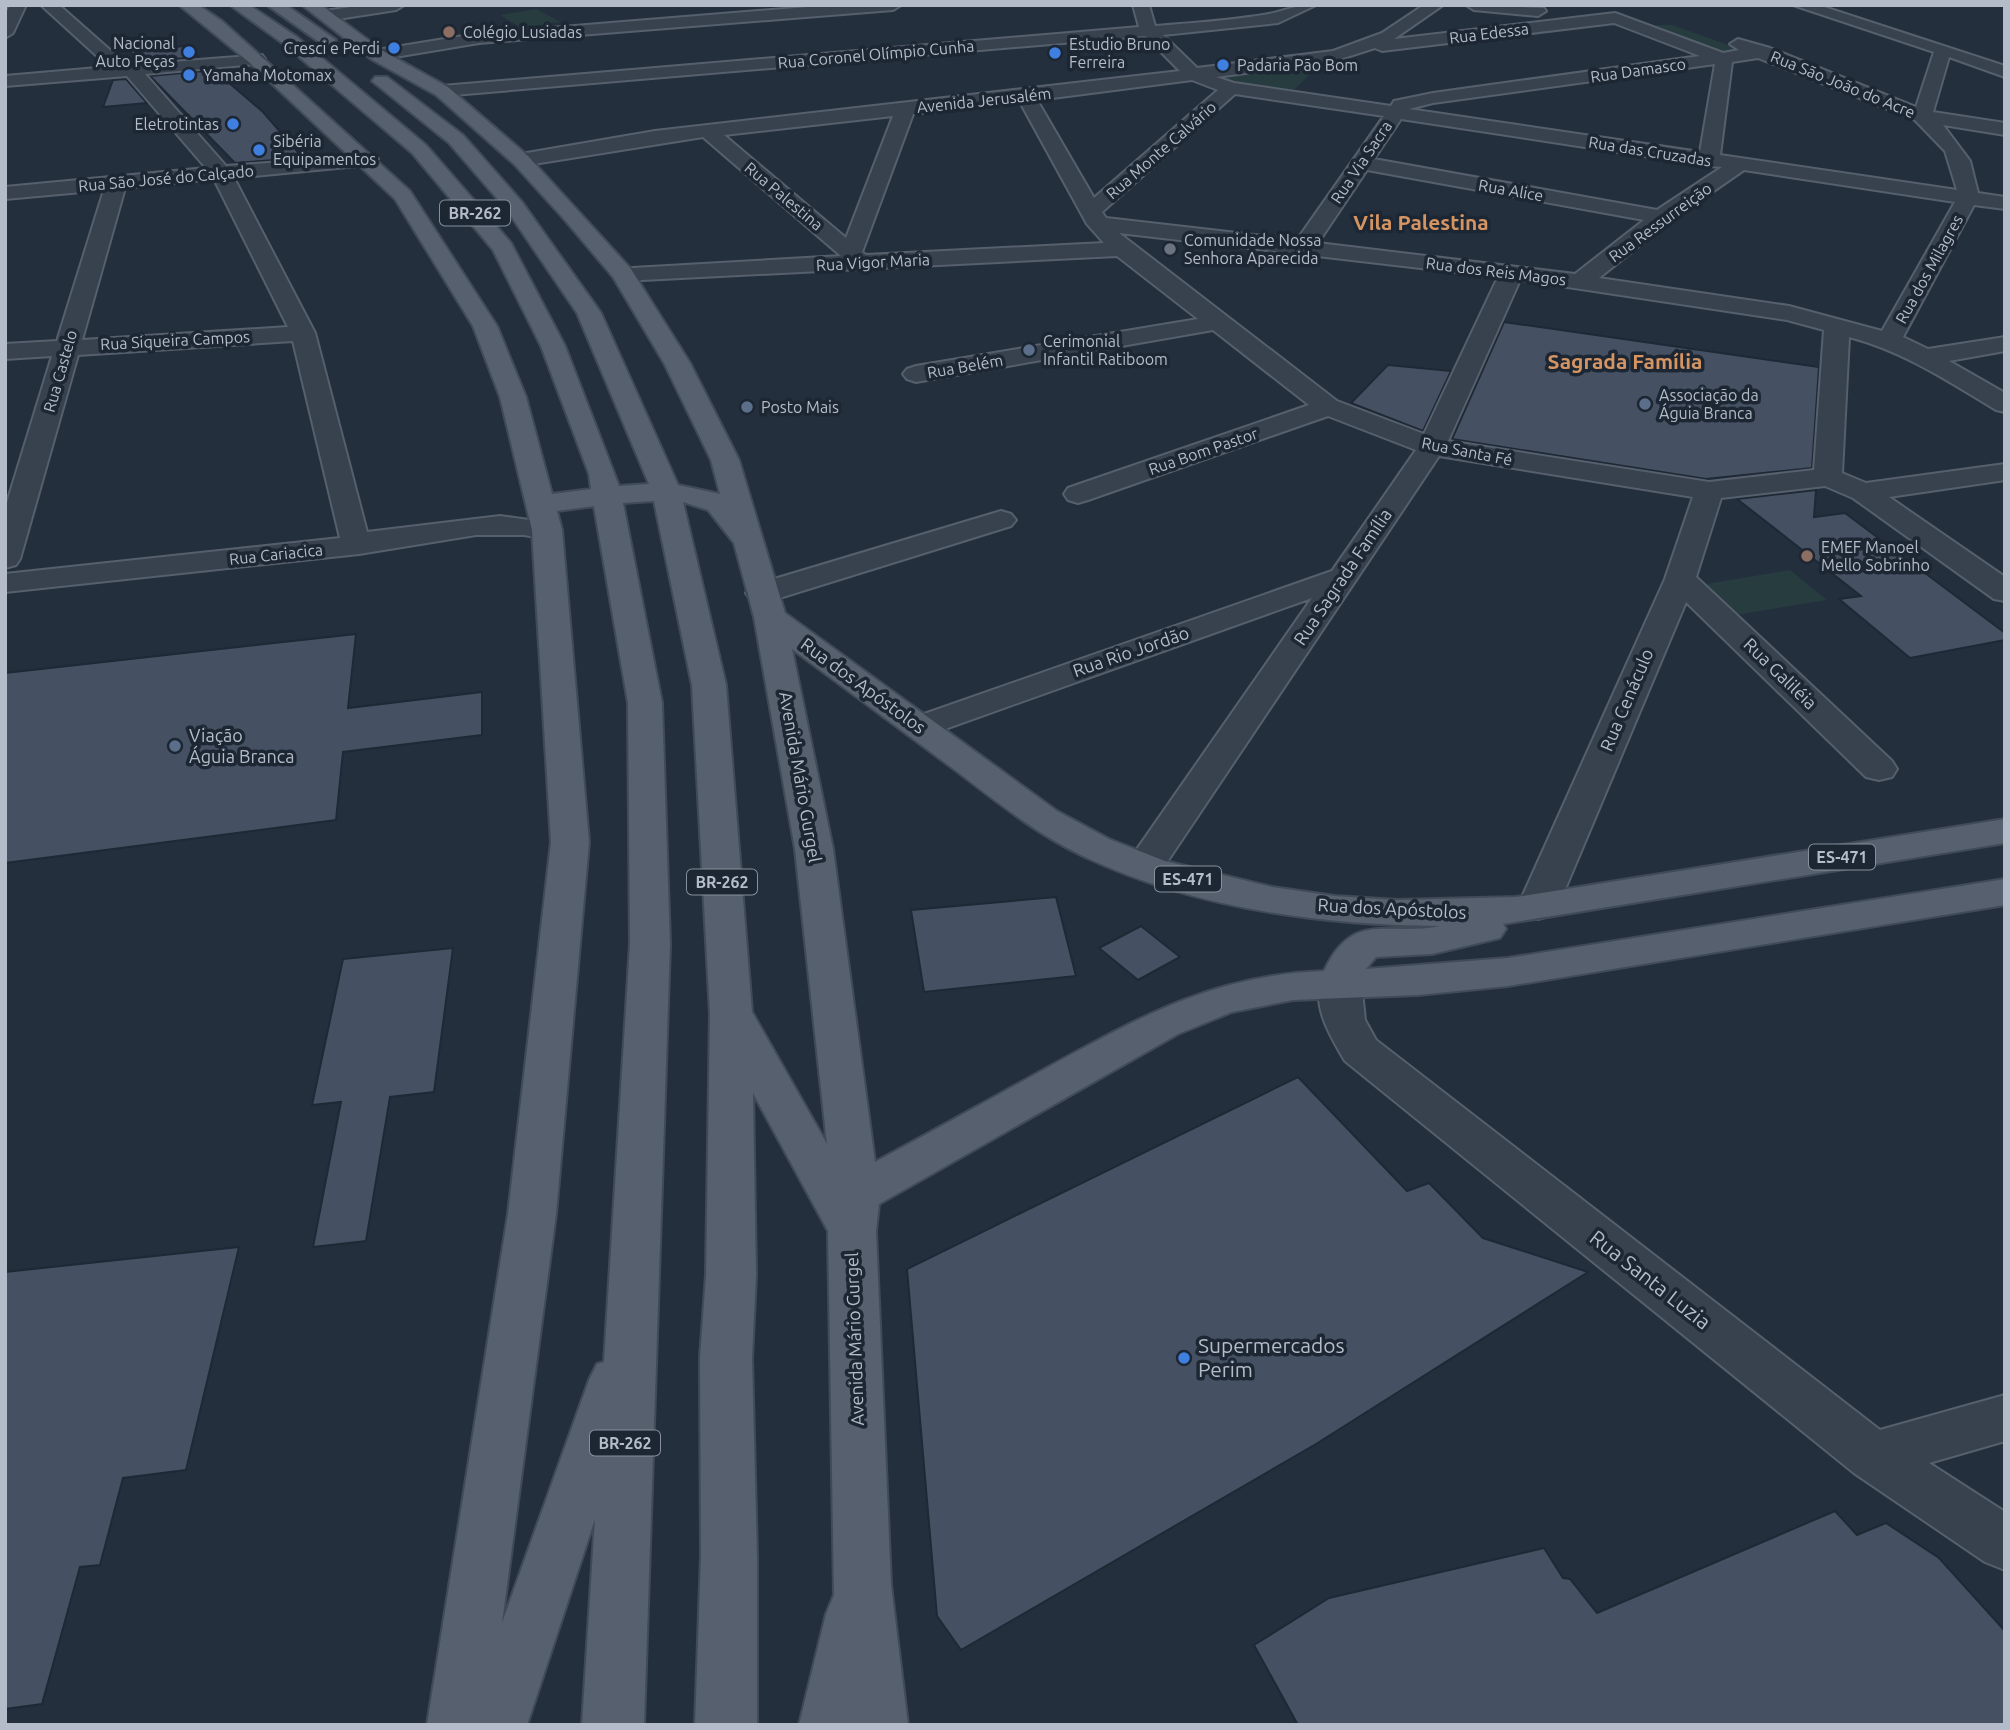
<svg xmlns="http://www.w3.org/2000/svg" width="2010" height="1730" viewBox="0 0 2010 1730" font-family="Ubuntu,sans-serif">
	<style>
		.green { fill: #263c3f }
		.building { fill: #455162; stroke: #1f2835; stroke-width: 2 }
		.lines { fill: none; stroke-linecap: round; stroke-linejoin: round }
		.minor-casing { stroke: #565f6c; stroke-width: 4 }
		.major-casing { stroke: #414a57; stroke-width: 4 }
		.minor { fill: #38414e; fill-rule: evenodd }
		.major { fill: #56606e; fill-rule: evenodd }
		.education-dot { fill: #8d6e63; stroke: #1d2633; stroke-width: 2.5 }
		.shop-dot { fill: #3f7fe0; stroke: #1d2633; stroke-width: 2.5 }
		.worship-dot { fill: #6b7280; stroke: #1d2633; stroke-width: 2.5 }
		.service-dot { fill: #5c6f8a; stroke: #1d2633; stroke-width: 2.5 }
		.labels { text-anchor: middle; stroke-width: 7; stroke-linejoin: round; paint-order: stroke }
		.far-poi-label { font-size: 16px; fill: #b4bcc9; stroke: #1d2633; text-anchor: start }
		.far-street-label { font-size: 16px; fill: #b4bcc9; stroke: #1d2633 }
		.shield { fill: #1d2633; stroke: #878f9c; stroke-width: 2 }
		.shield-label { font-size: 16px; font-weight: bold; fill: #b4bcc9 }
		.street-label { font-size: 18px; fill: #b4bcc9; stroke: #1d2633 }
		.poi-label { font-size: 18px; fill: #b4bcc9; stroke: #1d2633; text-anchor: start }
		.far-district-label { font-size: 21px; font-weight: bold; fill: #d59563; stroke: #1d2633 }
		.near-street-label { font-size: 21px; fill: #b4bcc9; stroke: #1d2633 }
		.near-poi-label { font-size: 21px; fill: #b4bcc9; stroke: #1d2633; text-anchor: start }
	</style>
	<rect width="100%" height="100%" fill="#242f3e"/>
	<g class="green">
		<path d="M536,9L561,22L521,28L500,15Z"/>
		<path d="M1656,25H1672L1737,48C1714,61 1676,37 1654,28Z"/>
		<path d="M1293,66H1306L1312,72L1294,90L1225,82L1216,75Z"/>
		<path d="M1790,570L1827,600L1729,616L1694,586Z"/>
	</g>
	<g class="building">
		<path d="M186,46L199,57L140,62L128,50Z"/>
		<path d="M214,70L263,112L303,158L235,163L150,76Z"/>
		<path d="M126,79L147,103L103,107L113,80Z"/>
		<path d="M1504,322L1819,367L1812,468L1706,479L1452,439Z"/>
		<path d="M1388,365L1451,371L1423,431L1351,403Z"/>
		<path d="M1816,490L1814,517L1845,513L2005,633V640L1910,658L1839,599L1861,596L1737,499Z"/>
		<path d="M356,634L348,708L482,692V735L343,752L336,820L5,863V673Z"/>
		<path d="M1056,897L1076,976L924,992L911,910Z"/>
		<path d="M1141,926L1180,957L1138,980L1099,948Z"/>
		<path d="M453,948L434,1092L390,1097L366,1241L313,1247L341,1102L312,1105L343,959Z"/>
		<path d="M1298,1077L1407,1191L1429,1183L1483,1238L1588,1272L1316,1444L961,1650L937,1616L907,1269Z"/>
		<path d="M239,1247L186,1470L123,1478L100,1565L80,1567L42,1704L5,1709V1272Z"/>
		<path d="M1835,1511L1857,1535L1886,1523L1939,1558L2005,1631V1725H1298L1254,1645L1329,1598L1544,1548L1563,1578L1570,1579L1597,1613Z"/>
	</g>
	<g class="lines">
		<defs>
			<g id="minor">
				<path d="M10,5H26L13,33L5,38V15Z"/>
				<path d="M41,5H59L119,58L133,65L262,55L265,59L262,63L256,64L145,74L226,166L375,155L378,159L368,165L234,178L315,333L367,532L500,516L557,524L562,530L557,536L547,539L524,535H476L359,554L5,592V574L340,538L293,341L78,355L20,559L16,565L5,568V509L52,356L5,359V344L57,341L104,190L5,199V187L206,168L127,76L5,86V76L109,67ZM214,179L288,327L82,340L125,188Z"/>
				<path d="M363,5H404L396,10L325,21L317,16L325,11Z"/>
				<path d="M832,5H901L893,10L479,43L377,60L368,55L377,50L506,29L513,31Z"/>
				<path d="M1133,5H1149L1155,26C1191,23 1227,21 1263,15C1284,12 1292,5 1316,5L1278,23L1163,35L1197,68L1333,51L1382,33L1424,5H1443L1394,39L1615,13L1723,53L1739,50L1730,44L1738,39L1770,48L1916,107L1934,52L1793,5H1818L2005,66V77L1949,57L1933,112L2005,123V135L1943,125L1970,161L1978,193L2005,197V209L1974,205L1903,337L1928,349L2005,337V351L1949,361L2005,393V412L1996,410C1948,381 1903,351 1849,337L1842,473L1866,483L2005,464V480L1889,497L2005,577V601L1994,599L1853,498L1825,486L1721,498L1696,577L1892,761L1897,769L1892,777L1879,780L1866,777L1686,602L1558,906L1552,915L1538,919L1524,915L1518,906L1665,579L1693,497L1439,456L1159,874L1145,877L1131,874L1126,865L1312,598L931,734L919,737L907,734L902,727L907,720L1332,571L1416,450L1328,416L1088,500L1078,503L1068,500L1064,494L1068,488L1309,405L1213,330L916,382L907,379L903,374L907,369L916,366L1198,319L1117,256L623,281L615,279L612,274L615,269L841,256L703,137L521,166L511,160L521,154L655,131L1180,71L1145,36L442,96L433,91L442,86L1139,27ZM1614,23L1700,56L1433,93L1394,101L1391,106L1234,83L1216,77L1334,61L1375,48L1382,51ZM1758,58L1915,120L1945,151L1957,190L1720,155L1732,62ZM1715,64L1700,152L1409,109L1433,103ZM1192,80L1218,90L1094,198L1037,100ZM1235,94L1384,116L1297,240L1106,218L1102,212ZM1020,102L1087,224L1104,243L866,255L862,252L913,114ZM893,116L846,238L724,135ZM1401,119L1709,166L1722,167L1657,210L1374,159ZM1367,170L1644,220L1575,274L1318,243ZM1744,170L1955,202L1882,331L1789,306L1599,278L1669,222ZM1119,233L1498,277L1424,434L1337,401ZM1520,280L1787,320L1824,330L1814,470L1709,482L1448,441Z"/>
				<path d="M1466,5L1544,8L1546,11L1538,16L1474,10Z"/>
				<path d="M1001,511L1011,514L1016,520L1011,526L773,600L762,602L751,600L746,593L751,586Z"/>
				<path d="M1340,968L1355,972L1361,982L1365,1020L1376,1040L1880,1430L2005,1395V1441L1929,1463L2005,1512V1570L1985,1562L1854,1473L1345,1061C1330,1036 1308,1000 1325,972Z"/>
			</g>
			<g id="major">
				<path d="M179,5H198L222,21L410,191L497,326L526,397L552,494L591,489L589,474L541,346L493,250L412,153L285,45L230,5H249L297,37L426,145L511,243L565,346L619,486L649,484L577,313L507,210L449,143L372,81L375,77H387L463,135L522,202L601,313L678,485L720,494L711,460L664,363L613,277L564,219L514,164L436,95L371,59L302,5H321L383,51L448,87L528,156L631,269L690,363L739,460L785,613L1057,811L1109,839L1165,861L1272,887L1335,896L1397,900L1516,897L2005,819V843L1503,924L1506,929L1500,938L1432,954L1376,957L1366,969L1508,958L2005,879V905L1508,986L1418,995L1293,1000L1232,1012L1178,1034L879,1204L876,1231L891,1585L908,1725H799L826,1614L834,1595L828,1231L753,1093L756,1275L752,1358L757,1556V1725H695L701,1556L700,1358L706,1275L710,1014L692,685L654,501L623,503L662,703L670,944L644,1725H582L595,1519L527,1725H427L508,1214L551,842L532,530L500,397L473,326L395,199L250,63ZM683,502L708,510L734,543L754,617L795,849L827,1144L752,1012L726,685ZM594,506L628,703L630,944L604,1362L597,1364L589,1380L502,1623L556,1214L589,842L562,530L557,511ZM792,649C846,689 901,730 955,770C996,801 1036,834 1083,856C1193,908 1319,925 1440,926C1387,937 1353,909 1324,971C1212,975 1138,1018 1043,1070C987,1101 931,1132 875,1162L833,849Z"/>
				<path d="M267,5H286L336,40L328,45L322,44Z"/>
			</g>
		</defs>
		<use href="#minor" class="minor-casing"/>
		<use href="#major" class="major-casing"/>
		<use href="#minor" class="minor"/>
		<use href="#major" class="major"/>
	</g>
	<g class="education-dot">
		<circle cx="449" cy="32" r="7"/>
		<circle cx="1807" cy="556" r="7"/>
	</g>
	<g class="shop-dot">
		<circle cx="394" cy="48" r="7"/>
		<circle cx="189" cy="52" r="7"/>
		<circle cx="1055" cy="53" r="7"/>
		<circle cx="1223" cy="65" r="7"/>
		<circle cx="189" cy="75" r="7"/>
		<circle cx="233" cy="124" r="7"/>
		<circle cx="259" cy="150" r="7"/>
		<circle cx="1184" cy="1358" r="7"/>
	</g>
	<circle class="worship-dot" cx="1170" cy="249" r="7"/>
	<g class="service-dot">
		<circle cx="1029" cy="350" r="7"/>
		<circle cx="1645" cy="404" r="7"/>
		<circle cx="747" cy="407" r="7"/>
		<circle cx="175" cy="746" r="7"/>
	</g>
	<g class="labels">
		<g class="far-poi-label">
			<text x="463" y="38">Colégio Lusiadas</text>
			<text x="175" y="49" text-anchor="end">Nacional<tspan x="175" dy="18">Auto Peças</tspan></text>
			<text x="1069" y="50">Estudio Bruno<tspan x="1069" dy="18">Ferreira</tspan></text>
			<text x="380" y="54" text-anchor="end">Cresci e Perdi</text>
			<text x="1237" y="71">Padaria Pão Bom</text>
			<text x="203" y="81">Yamaha Motomax</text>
			<text x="219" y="130" text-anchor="end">Eletrotintas</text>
			<text x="273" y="147">Sibéria<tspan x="273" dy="18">Equipamentos</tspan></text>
			<text x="1184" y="246">Comunidade Nossa<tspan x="1184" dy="18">Senhora Aparecida</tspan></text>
			<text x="1043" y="347">Cerimonial<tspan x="1043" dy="18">Infantil Ratiboom</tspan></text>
			<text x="1659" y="401">Associação da<tspan x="1659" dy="18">Águia Branca</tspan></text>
			<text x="761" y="413">Posto Mais</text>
			<text x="1821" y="553">EMEF Manoel<tspan x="1821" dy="18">Mello Sobrinho</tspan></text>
		</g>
		<g class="far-street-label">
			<text transform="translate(1489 33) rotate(-7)" y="6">Rua Edessa</text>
			<text transform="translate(876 54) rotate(-5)" y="6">Rua Coronel Olímpio Cunha</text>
			<text transform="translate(1638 70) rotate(-8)" y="6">Rua Damasco</text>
			<text transform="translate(1843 84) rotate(22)" y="6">Rua São João do Acre</text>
			<text transform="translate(984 100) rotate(-6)" y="6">Avenida Jerusalém</text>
			<text transform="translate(1161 150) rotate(-41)" y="6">Rua Monte Calvário</text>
			<text transform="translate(1650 151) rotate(9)" y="6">Rua das Cruzadas</text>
			<text transform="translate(1361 162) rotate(-56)" y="6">Rua Via Sacra</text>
			<text transform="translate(166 178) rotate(-5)" y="6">Rua São José do Calçado</text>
			<text transform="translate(1511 190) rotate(10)" y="6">Rua Alice</text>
			<text transform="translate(784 196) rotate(40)" y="6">Rua Palestina</text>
			<text transform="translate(1660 222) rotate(-36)" y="6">Rua Ressurreição</text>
			<text transform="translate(873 262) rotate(-3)" y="6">Rua Vigor Maria</text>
			<text transform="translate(1929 269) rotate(-61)" y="6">Rua dos Milagres</text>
			<text transform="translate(1496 271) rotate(7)" y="6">Rua dos Reis Magos</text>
			<text transform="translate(175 340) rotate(-3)" y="6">Rua Siqueira Campos</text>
			<text transform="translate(965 366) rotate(-10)" y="6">Rua Belém</text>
			<text transform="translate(60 371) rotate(-74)" y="6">Rua Castelo</text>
			<text transform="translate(1203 451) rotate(-19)" y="6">Rua Bom Pastor</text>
			<text transform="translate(1467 451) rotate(11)" y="6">Rua Santa Fé</text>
			<text transform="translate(276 554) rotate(-6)" y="6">Rua Cariacica</text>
		</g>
		<g class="shield">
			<rect x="440" y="200.5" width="70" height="25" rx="5"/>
			<rect x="1809" y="844.5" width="66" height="25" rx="5"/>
			<rect x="1155" y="866.5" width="66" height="25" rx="5"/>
			<rect x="687" y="869.5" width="70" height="25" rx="5"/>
			<rect x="590" y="1430.5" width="70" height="25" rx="5"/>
		</g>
		<g class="shield-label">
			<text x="475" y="219">BR-262</text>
			<text x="1842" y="863">ES-471</text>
			<text x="1188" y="885">ES-471</text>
			<text x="722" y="888">BR-262</text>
			<text x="625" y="1449">BR-262</text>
		</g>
		<g class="street-label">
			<text transform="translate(1343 577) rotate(-56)" y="6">Rua Sagrada Família</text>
			<text transform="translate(1131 652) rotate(-19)" y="6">Rua Rio Jordão</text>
			<text transform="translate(1780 674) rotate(44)" y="6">Rua Galiléia</text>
			<text transform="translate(863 686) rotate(36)" y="6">Rua dos Apóstolos</text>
			<text transform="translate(1627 700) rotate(-67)" y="6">Rua Cenáculo</text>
			<text transform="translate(800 777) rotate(80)" y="6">Avenida Mário Gurgel</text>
			<text transform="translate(1392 909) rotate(3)" y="6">Rua dos Apóstolos</text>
			<text transform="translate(855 1339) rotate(-92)" y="6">Avenida Mário Gurgel</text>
		</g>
		<g class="poi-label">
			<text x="189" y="742">Viação<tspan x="189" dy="21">Águia Branca</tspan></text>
		</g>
		<g class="far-district-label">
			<text x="1421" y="230">Vila Palestina</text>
			<text x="1625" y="369">Sagrada Família</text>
		</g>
		<g class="near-street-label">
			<text transform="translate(1650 1280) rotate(38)" y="7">Rua Santa Luzia</text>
		</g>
		<g class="near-poi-label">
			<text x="1198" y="1353">Supermercados<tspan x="1198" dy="24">Perim</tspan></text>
		</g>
	</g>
	<rect width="2010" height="1730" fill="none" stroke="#b4bcc9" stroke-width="14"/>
</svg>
